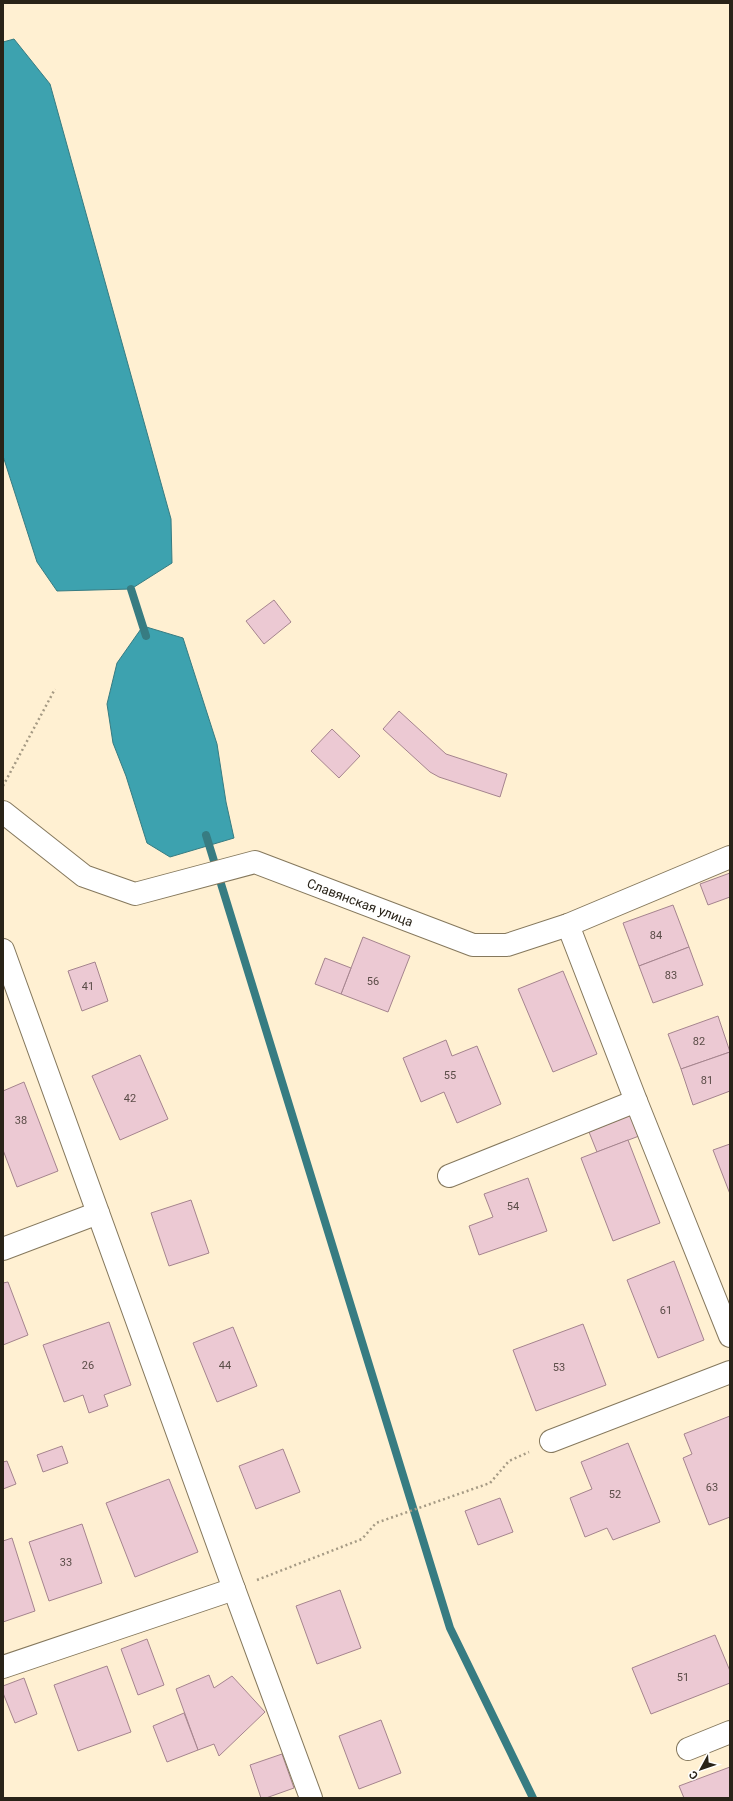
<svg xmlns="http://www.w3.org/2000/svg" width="733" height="1801" viewBox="0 0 733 1801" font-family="Roboto,sans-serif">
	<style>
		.water { fill: #3da2af; stroke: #377c82 }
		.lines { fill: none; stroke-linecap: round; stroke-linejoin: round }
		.stream { stroke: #377c82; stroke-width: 8 }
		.building { fill: #ecc9d3; stroke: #a5848e }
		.minor-casing { stroke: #85785d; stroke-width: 24 }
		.path { stroke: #a59a84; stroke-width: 2.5; stroke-dasharray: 2 3; stroke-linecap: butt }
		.minor { stroke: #fff; stroke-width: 22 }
		.labels { text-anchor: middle; stroke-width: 4; stroke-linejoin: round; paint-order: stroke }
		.number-label { font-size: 11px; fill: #5a4c47 }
		.street-label { font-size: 13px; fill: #292318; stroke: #fff }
	</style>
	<rect width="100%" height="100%" fill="#fff0d2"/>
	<g class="water">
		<path d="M14,39L50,84L171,519L172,563L131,589L57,591L37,562L3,456V42Z"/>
		<path d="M143,626L183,638L217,744L226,802L234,838L170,857L147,843L126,776L113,743L107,704L117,663Z"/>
	</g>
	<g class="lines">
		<g class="stream">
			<path d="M131,589L146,636"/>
			<path d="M206,835L450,1628L533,1798"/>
		</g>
	</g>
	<g class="building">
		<path d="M274,600L291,622L264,644L246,621Z"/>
		<path d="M399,711L446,754L507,774L500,797L439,777L430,772L383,729Z"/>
		<path d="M332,729L360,756L339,778L311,751Z"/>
		<path d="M730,873V897L708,905L700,884Z"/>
		<path d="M673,905L689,947L639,966L623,923Z"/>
		<path d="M363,937L410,956L388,1012L341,994Z"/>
		<path d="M689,947L703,985L653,1003L639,966Z"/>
		<path d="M325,958L351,968L341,994L315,984Z"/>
		<path d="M95,962L108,1001L82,1011L68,971Z"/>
		<path d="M563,971L597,1054L553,1072L518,989Z"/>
		<path d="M718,1016L730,1052L681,1069L668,1034Z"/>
		<path d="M446,1040L452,1056L477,1046L501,1104L457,1123L444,1092L421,1102L403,1058Z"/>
		<path d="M730,1052V1091L693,1105L681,1069Z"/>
		<path d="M140,1055L168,1119L120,1140L92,1076Z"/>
		<path d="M24,1082L58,1171L17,1187L3,1150V1091Z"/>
		<path d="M631,1115L639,1136L597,1152L589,1132Z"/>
		<path d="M628,1140L660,1223L613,1241L581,1158Z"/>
		<path d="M730,1144V1194L713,1150Z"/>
		<path d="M528,1178L547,1231L479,1255L469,1226L493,1217L484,1194Z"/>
		<path d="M191,1200L209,1253L169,1266L151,1213Z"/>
		<path d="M674,1261L704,1340L658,1358L627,1280Z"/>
		<path d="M8,1282L28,1335L3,1345V1283Z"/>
		<path d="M109,1322L131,1385L104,1395L108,1406L89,1413L83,1395L64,1402L43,1345Z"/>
		<path d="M583,1324L606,1385L536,1411L513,1350Z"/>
		<path d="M233,1327L257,1386L217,1402L193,1343Z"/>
		<path d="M730,1416V1517L709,1525L683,1458L692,1454L684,1434Z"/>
		<path d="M628,1443L660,1522L613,1540L607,1528L585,1537L570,1498L592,1489L581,1462Z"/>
		<path d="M62,1446L68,1463L43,1472L37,1455Z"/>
		<path d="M283,1449L300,1492L256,1509L239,1466Z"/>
		<path d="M7,1461L16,1484L3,1489V1462Z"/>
		<path d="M169,1479L198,1552L135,1577L106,1503Z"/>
		<path d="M500,1498L513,1532L478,1545L465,1511Z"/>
		<path d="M82,1524L102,1583L49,1601L29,1542Z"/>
		<path d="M12,1538L35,1611L3,1622V1541Z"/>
		<path d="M340,1590L361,1648L317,1664L296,1606Z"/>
		<path d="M715,1635L730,1671V1683L651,1714L632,1668Z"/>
		<path d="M147,1639L164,1685L138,1695L121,1649Z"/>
		<path d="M107,1666L131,1732L78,1751L54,1685Z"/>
		<path d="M209,1675L214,1688L232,1676L265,1712L219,1756L214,1744L198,1750L176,1689Z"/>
		<path d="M24,1678L37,1714L15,1723L3,1693V1686Z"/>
		<path d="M184,1713L198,1750L167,1762L153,1726Z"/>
		<path d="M381,1720L401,1773L359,1789L339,1736Z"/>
		<path d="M282,1754L294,1788L266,1798H261L250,1765Z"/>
		<path d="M730,1767V1798H684L679,1786Z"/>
	</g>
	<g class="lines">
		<defs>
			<g id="minor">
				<path id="s1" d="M3,812L84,876L135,894L255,862L473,945H507L568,925L730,857"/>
				<path d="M568,925L636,1101L730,1336"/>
				<path d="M3,950L234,1589L311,1798"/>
				<path d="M449,1176L636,1101"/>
				<path d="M3,1249L98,1213"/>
				<path d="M551,1441L730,1372"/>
				<path d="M3,1667L234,1589"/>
				<path d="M688,1749L730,1732"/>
			</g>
		</defs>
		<use href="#minor" class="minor-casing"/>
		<g class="path">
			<path d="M3,786L55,689"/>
			<path d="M257,1580L362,1539L376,1523L490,1483L509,1461L529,1452"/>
		</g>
		<use href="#minor" class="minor"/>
	</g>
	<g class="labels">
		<g class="number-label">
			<text x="656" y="939">84</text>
			<text x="671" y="979">83</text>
			<text x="373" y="985">56</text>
			<text x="88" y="990">41</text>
			<text x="699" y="1045">82</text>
			<text x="450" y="1079">55</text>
			<text x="707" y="1084">81</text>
			<text x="130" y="1102">42</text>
			<text x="21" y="1124">38</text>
			<text x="513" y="1210">54</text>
			<text x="666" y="1314">61</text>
			<text x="88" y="1369">26</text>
			<text x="225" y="1369">44</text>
			<text x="559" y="1371">53</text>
			<text x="712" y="1491">63</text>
			<text x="615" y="1498">52</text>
			<text x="66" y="1566">33</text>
			<text x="683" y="1681">51</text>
		</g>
		<g class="street-label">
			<text dy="5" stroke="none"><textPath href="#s1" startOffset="394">Славянская улица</textPath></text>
		</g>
	</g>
	<rect width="733" height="1801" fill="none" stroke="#292318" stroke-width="8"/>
	<g transform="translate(701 1769) rotate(230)" stroke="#ffffff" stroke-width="3" paint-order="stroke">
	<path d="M0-3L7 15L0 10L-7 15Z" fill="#292318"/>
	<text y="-6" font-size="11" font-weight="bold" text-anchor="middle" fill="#292318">С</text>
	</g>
</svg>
